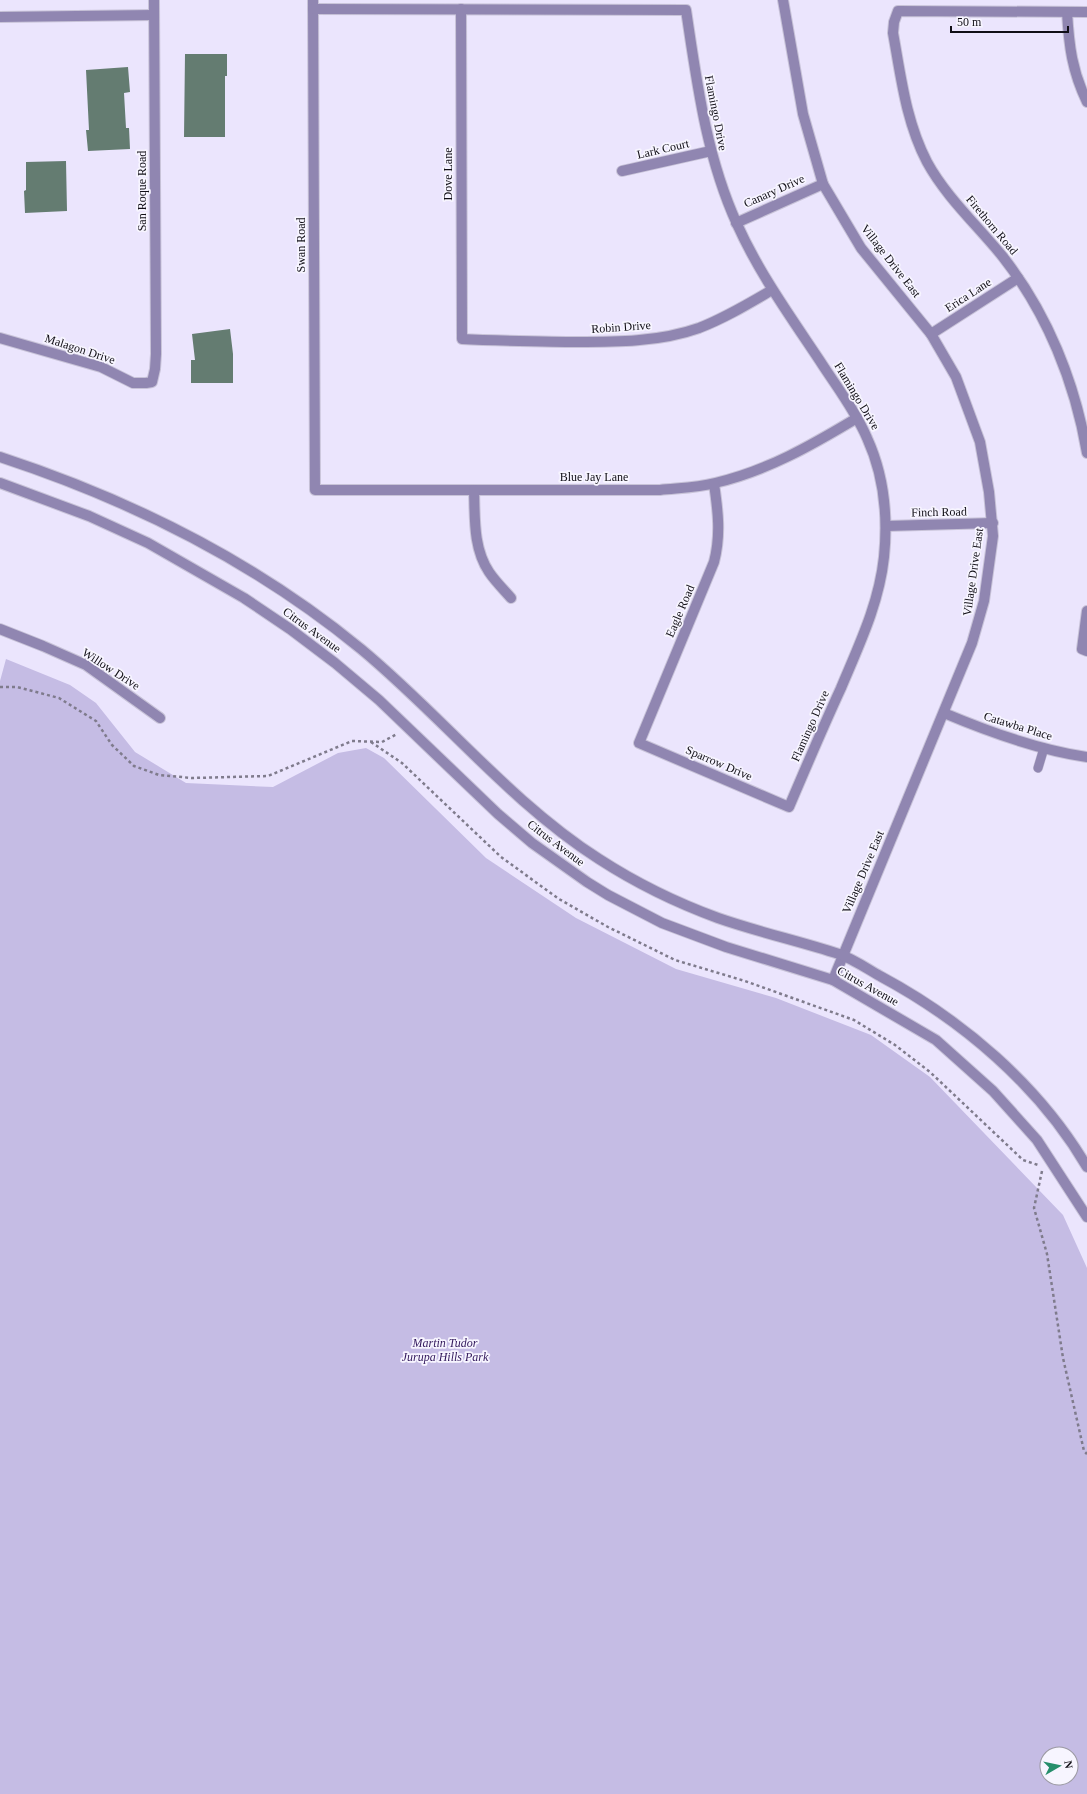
<svg xmlns="http://www.w3.org/2000/svg" width="1087" height="1794" viewBox="0 0 1087 1794" font-family="'Times New Roman',serif">
	<style>
		.green { fill: #c5bce4; fill-rule: evenodd }
		.building { fill: #647c71 }
		.lines { fill: none; stroke-linecap: round; stroke-linejoin: round }
		.service-casing { stroke: #c8c3d8; stroke-width: 10 }
		.minor-casing { stroke: #c8c3d8; stroke-width: 12 }
		.tertiary-casing { stroke: #c8c3d8; stroke-width: 12 }
		.path { stroke: #7f7b8c; stroke-width: 2.5; stroke-dasharray: 3 3; stroke-linecap: butt }
		.service { stroke: #9086b1; stroke-width: 9 }
		.minor { stroke: #9086b1; stroke-width: 10 }
		.tertiary { stroke: #9086b1; stroke-width: 10 }
		.labels { text-anchor: middle; stroke-width: 3.5; stroke-linejoin: round; paint-order: stroke }
		.street-label { font-size: 12px; fill: #100e16; stroke: #f7f5ff }
		.park-label { font-size: 12px; font-style: italic; fill: #31175b; stroke: #f7f5ff }
	</style>
	<rect width="100%" height="100%" fill="#ebe5fd"/>
	<path class="green" d="M6,659L70,685L96,703L135,752L186,783L273,787L338,753L366,748L384,758L486,858L576,918L676,969L776,998L871,1035L930,1077L1063,1215L1087,1268V1794H0V681ZM1047,1754H1071V1778H1047Z"/>
	<g class="building">
		<path d="M185,54H227V76H225V137H184Z"/>
		<path d="M128,67L130,92L124,93L126,128H129L130,149L88,151L86,130H89L86,70Z"/>
		<path d="M66,161L67,211L25,213L24,191L26,190V162Z"/>
		<path d="M230,329L233,354V383H191V360H195L192,334Z"/>
	</g>
	<g class="lines">
		<defs>
			<path id="service" d="M1038,768L1044,748"/>
			<g id="minor">
				<path d="M313,0L315,490H660C678,488 697,488 715,483C767,471 812,445 857,418"/>
				<path d="M783,0L803,114L823,184L861,248L931,334L956,377L980,442L989,492L993,536L984,601L972,643L833,980"/>
				<path d="M313,9L686,10C697,83 706,156 737,224C759,273 790,316 820,361C836,386 855,410 867,438C884,475 888,517 884,557C879,604 859,645 841,688C823,727 806,767 789,807L639,743L714,562C721,535 718,511 714,484"/>
				<path d="M461,9L462,339C497,341 531,341 566,342C610,342 657,343 699,328C725,318 748,304 772,290"/>
				<path d="M1067,12C1069,46 1072,71 1087,102"/>
				<path d="M1087,12L898,11L894,22L893,33C901,77 906,122 927,162C946,197 978,226 1003,257C1047,313 1075,382 1087,453"/>
				<path d="M0,17L154,15"/>
				<path d="M622,171L711,151"/>
				<path d="M736,223L823,184"/>
				<path d="M931,334L1018,278"/>
				<path d="M0,338L101,367L133,383H146L152,382L155,369L156,354L154,0"/>
				<path d="M474,490C475,518 473,548 489,572C495,581 504,590 511,598"/>
				<path d="M886,526L993,523"/>
				<path d="M1087,611L1082,649L1087,651"/>
				<path d="M0,629L43,646L86,665L160,718"/>
				<path d="M944,713C989,732 1038,750 1087,757"/>
			</g>
			<g id="tertiary">
				<path d="M0,457C131,500 254,561 361,649C442,716 510,802 599,859C636,883 677,903 718,918C758,932 799,941 839,954C853,959 866,968 880,976C962,1020 1039,1085 1087,1167"/>
				<path d="M0,483L89,516L148,543L244,598L290,629L335,663L379,700L498,814L532,843L587,882L608,895L662,923L726,947L833,980L936,1040L993,1091L1037,1140L1087,1217"/>
			</g>
		</defs>
		<use href="#service" class="service-casing"/>
		<use href="#minor" class="minor-casing"/>
		<use href="#tertiary" class="tertiary-casing"/>
		<g class="path">
			<path d="M0,687H17L59,698L96,721L112,745L134,766L159,775L192,778L268,776L352,741L382,742L397,734"/>
			<path d="M371,742L402,763L501,857L559,899L608,927L675,960L745,981L854,1020L895,1045L930,1072L1023,1160L1038,1165"/>
			<path d="M1042,1171L1034,1208L1047,1254L1063,1358L1084,1451L1087,1454"/>
		</g>
		<use href="#service" class="service"/>
		<use href="#minor" class="minor"/>
		<use href="#tertiary" class="tertiary"/>
	</g>
	<g class="labels">
		<g class="street-label">
			<text transform="translate(716 113) rotate(79)" y="4">Flamingo Drive</text>
			<text transform="translate(663 149) rotate(-13)" y="4">Lark Court</text>
			<text transform="translate(448 174) rotate(-90)" y="4">Dove Lane</text>
			<text transform="translate(142 191) rotate(-90)" y="4">San Roque Road</text>
			<text transform="translate(774 191) rotate(-24)" y="4">Canary Drive</text>
			<text transform="translate(992 225) rotate(50)" y="4">Firethorn Road</text>
			<text transform="translate(301 245) rotate(-90)" y="4">Swan Road</text>
			<text transform="translate(891 261) rotate(52)" y="4">Village Drive East</text>
			<text transform="translate(968 295) rotate(-33)" y="4">Erica Lane</text>
			<text transform="translate(621 327) rotate(-4)" y="4">Robin Drive</text>
			<text transform="translate(80 349) rotate(18)" y="4">Malagon Drive</text>
			<text transform="translate(857 396) rotate(59)" y="4">Flamingo Drive</text>
			<text x="594" y="481">Blue Jay Lane</text>
			<text transform="translate(939 512) rotate(-1)" y="4">Finch Road</text>
			<text transform="translate(973 572) rotate(-82)" y="4">Village Drive East</text>
			<text transform="translate(680 611) rotate(-67)" y="4">Eagle Road</text>
			<text transform="translate(312 630) rotate(36)" y="4">Citrus Avenue</text>
			<text transform="translate(111 669) rotate(33)" y="4">Willow Drive</text>
			<text transform="translate(810 726) rotate(-66)" y="4">Flamingo Drive</text>
			<text transform="translate(1018 726) rotate(17)" y="4">Catawba Place</text>
			<text transform="translate(719 763) rotate(23)" y="4">Sparrow Drive</text>
			<text transform="translate(556 843) rotate(37)" y="4">Citrus Avenue</text>
			<text transform="translate(863 872) rotate(-67)" y="4">Village Drive East</text>
			<text transform="translate(868 986) rotate(29)" y="4">Citrus Avenue</text>
		</g>
		<g class="park-label">
			<text x="445" y="1347">Martin Tudor<tspan x="445" dy="14">Jurupa Hills Park</tspan></text>
		</g>
	</g>
	<g transform="translate(1059 1766) rotate(81)"><circle r="19" fill="#f7f5ff" stroke="#9b99a2"/>
	<path d="M0-3L7 15L0 10L-7 15Z" fill="#268e6b"/>
	<text y="-6" font-size="11" font-weight="bold" text-anchor="middle" fill="#100e16">N</text>
	</g>
	<path d="M951 26v6h117v-6" fill="none" stroke="#100e16" stroke-width="2"/>
	<text x="957" y="26" font-size="12" fill="#100e16" stroke="#f7f5ff" stroke-width="3" paint-order="stroke">50 m</text>
</svg>
